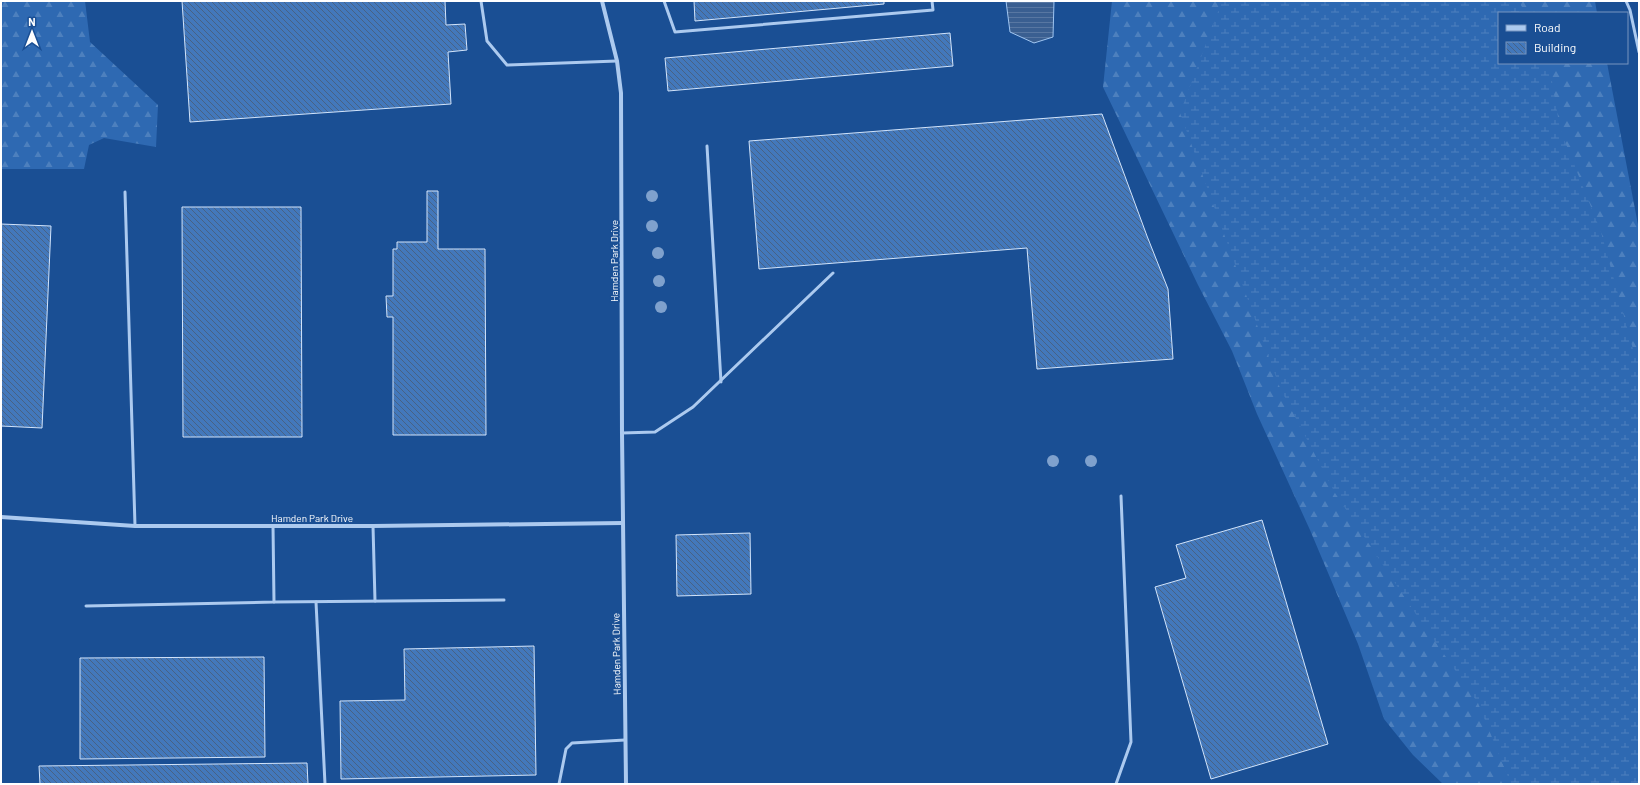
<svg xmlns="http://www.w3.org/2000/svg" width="1640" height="785" viewBox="0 0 1640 785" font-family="Barlow,sans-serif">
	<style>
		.forest { fill: url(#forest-firs) }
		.wetland { fill: url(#wetland-marsh) }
		.water { fill: url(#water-rules); stroke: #9fc5f1 }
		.building { fill: url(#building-back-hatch); stroke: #d2e4fb }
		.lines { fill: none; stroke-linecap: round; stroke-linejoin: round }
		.service { stroke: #accaef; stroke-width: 3 }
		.minor { stroke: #accaef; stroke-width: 4 }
		.tree { fill: #7fa1cd }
		.labels { text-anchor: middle; stroke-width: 3.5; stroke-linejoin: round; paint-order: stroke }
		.street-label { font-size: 10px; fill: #fff; stroke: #1a4f94 }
	</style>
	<defs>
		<pattern id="forest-firs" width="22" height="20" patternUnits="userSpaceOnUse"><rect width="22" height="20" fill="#2e69b2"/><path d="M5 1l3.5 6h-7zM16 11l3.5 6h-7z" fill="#4d80be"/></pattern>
		<pattern id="wetland-marsh" width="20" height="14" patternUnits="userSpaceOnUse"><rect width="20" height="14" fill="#2e69b2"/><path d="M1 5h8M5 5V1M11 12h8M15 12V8" fill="none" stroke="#4d80be"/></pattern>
		<pattern id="water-rules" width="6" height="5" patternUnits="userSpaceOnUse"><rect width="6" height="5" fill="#3a5f91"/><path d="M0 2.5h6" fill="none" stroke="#5877a2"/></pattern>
		<pattern id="building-back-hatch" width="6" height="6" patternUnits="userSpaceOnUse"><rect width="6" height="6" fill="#4378bb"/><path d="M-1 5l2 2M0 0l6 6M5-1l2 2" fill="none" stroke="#486284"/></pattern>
	</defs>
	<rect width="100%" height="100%" fill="#1a4f94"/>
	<g class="forest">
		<path d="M1,1H85L90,42L158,105L156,147L104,138L89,145L84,169H1Z"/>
		<path d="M1112,1H1595L1597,13H1499V63H1607L1639,230V784H1443L1413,755L1384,719L1358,644L1310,530L1257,414L1232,351L1198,285L1103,87Z"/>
	</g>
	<path class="wetland" d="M1222,1H1519L1525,13H1499V63H1549L1560,129L1601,232L1633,349L1639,360V784H1511L1478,703L1411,607L1335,493L1280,388L1180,113Z"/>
	<path class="water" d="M1006,1H1054L1053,37L1034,43L1010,32Z"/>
	<g class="building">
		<path d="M182,1H445L446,25L465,24L467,50L448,52L451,104L190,122Z"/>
		<path d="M694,1H884V4L695,21Z"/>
		<path d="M950,33L953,66L668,91L665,58Z"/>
		<path d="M1102,114L1147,236L1168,289L1173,359L1037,369L1027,248L759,269L749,141Z"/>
		<path d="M427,191H438V249H485L486,435H393V317H387L386,296H393V249H397V242H427Z"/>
		<path d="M182,207H301L302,437H183Z"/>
		<path d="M1,224L51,226L42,428L1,426Z"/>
		<path d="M1262,520L1328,744L1211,779L1155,587L1186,578L1176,545Z"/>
		<path d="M750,533L751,594L677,596L676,535Z"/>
		<path d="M534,646L536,775L341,779L340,701L405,700L404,649Z"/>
		<path d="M264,657L265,757L80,759V658Z"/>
		<path d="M307,763L308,784H40L39,766Z"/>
	</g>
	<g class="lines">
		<g class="service">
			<path d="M481,1L487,41L507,65L617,61"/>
			<path d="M664,1L675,32L933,10L932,1"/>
			<path d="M1626,1L1630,10L1639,52"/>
			<path d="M707,146L721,382"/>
			<path d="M125,192L135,526"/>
			<path d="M622,433L655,432L693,407L833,273"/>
			<path d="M373,526L375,601"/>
			<path d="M274,602L504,600"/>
			<path d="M316,602L325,784"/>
			<path d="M86,606L274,602L273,526"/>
			<path d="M559,784L566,749L572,743L625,740"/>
			<path d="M1116,784L1131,742L1121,496"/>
		</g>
		<g class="minor">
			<path d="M602,1L617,61L621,93L622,433L626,784"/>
			<path d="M1,517L135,526H373L623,523"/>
		</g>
	</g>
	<g class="tree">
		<circle cx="652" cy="196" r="6"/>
		<circle cx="652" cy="226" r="6"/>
		<circle cx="658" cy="253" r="6"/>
		<circle cx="659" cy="281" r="6"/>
		<circle cx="661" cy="307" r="6"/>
		<circle cx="1053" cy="461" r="6"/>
		<circle cx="1091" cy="461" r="6"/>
	</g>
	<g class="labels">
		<g class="street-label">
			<text transform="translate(614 261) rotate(-90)" y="4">Hamden Park Drive</text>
			<text x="312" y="522">Hamden Park Drive</text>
			<text transform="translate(616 654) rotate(-91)" y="4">Hamden Park Drive</text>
		</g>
	</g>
	<rect width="1640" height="785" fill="none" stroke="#ffffff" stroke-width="4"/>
	<rect x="1498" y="12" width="130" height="52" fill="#1a4f94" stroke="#7695bf"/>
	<rect x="1506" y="25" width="20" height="6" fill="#accaef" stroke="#7695bf"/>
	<text x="1534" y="32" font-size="12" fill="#ffffff">Road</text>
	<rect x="1506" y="42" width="20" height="12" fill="url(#building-back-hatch)" stroke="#7695bf"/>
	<text x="1534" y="52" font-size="12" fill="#ffffff">Building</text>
	<g transform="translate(32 32)" stroke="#1a4f94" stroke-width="3" paint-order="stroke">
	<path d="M0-3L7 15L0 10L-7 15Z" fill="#ffffff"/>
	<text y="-6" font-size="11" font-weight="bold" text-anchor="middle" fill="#ffffff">N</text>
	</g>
</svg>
